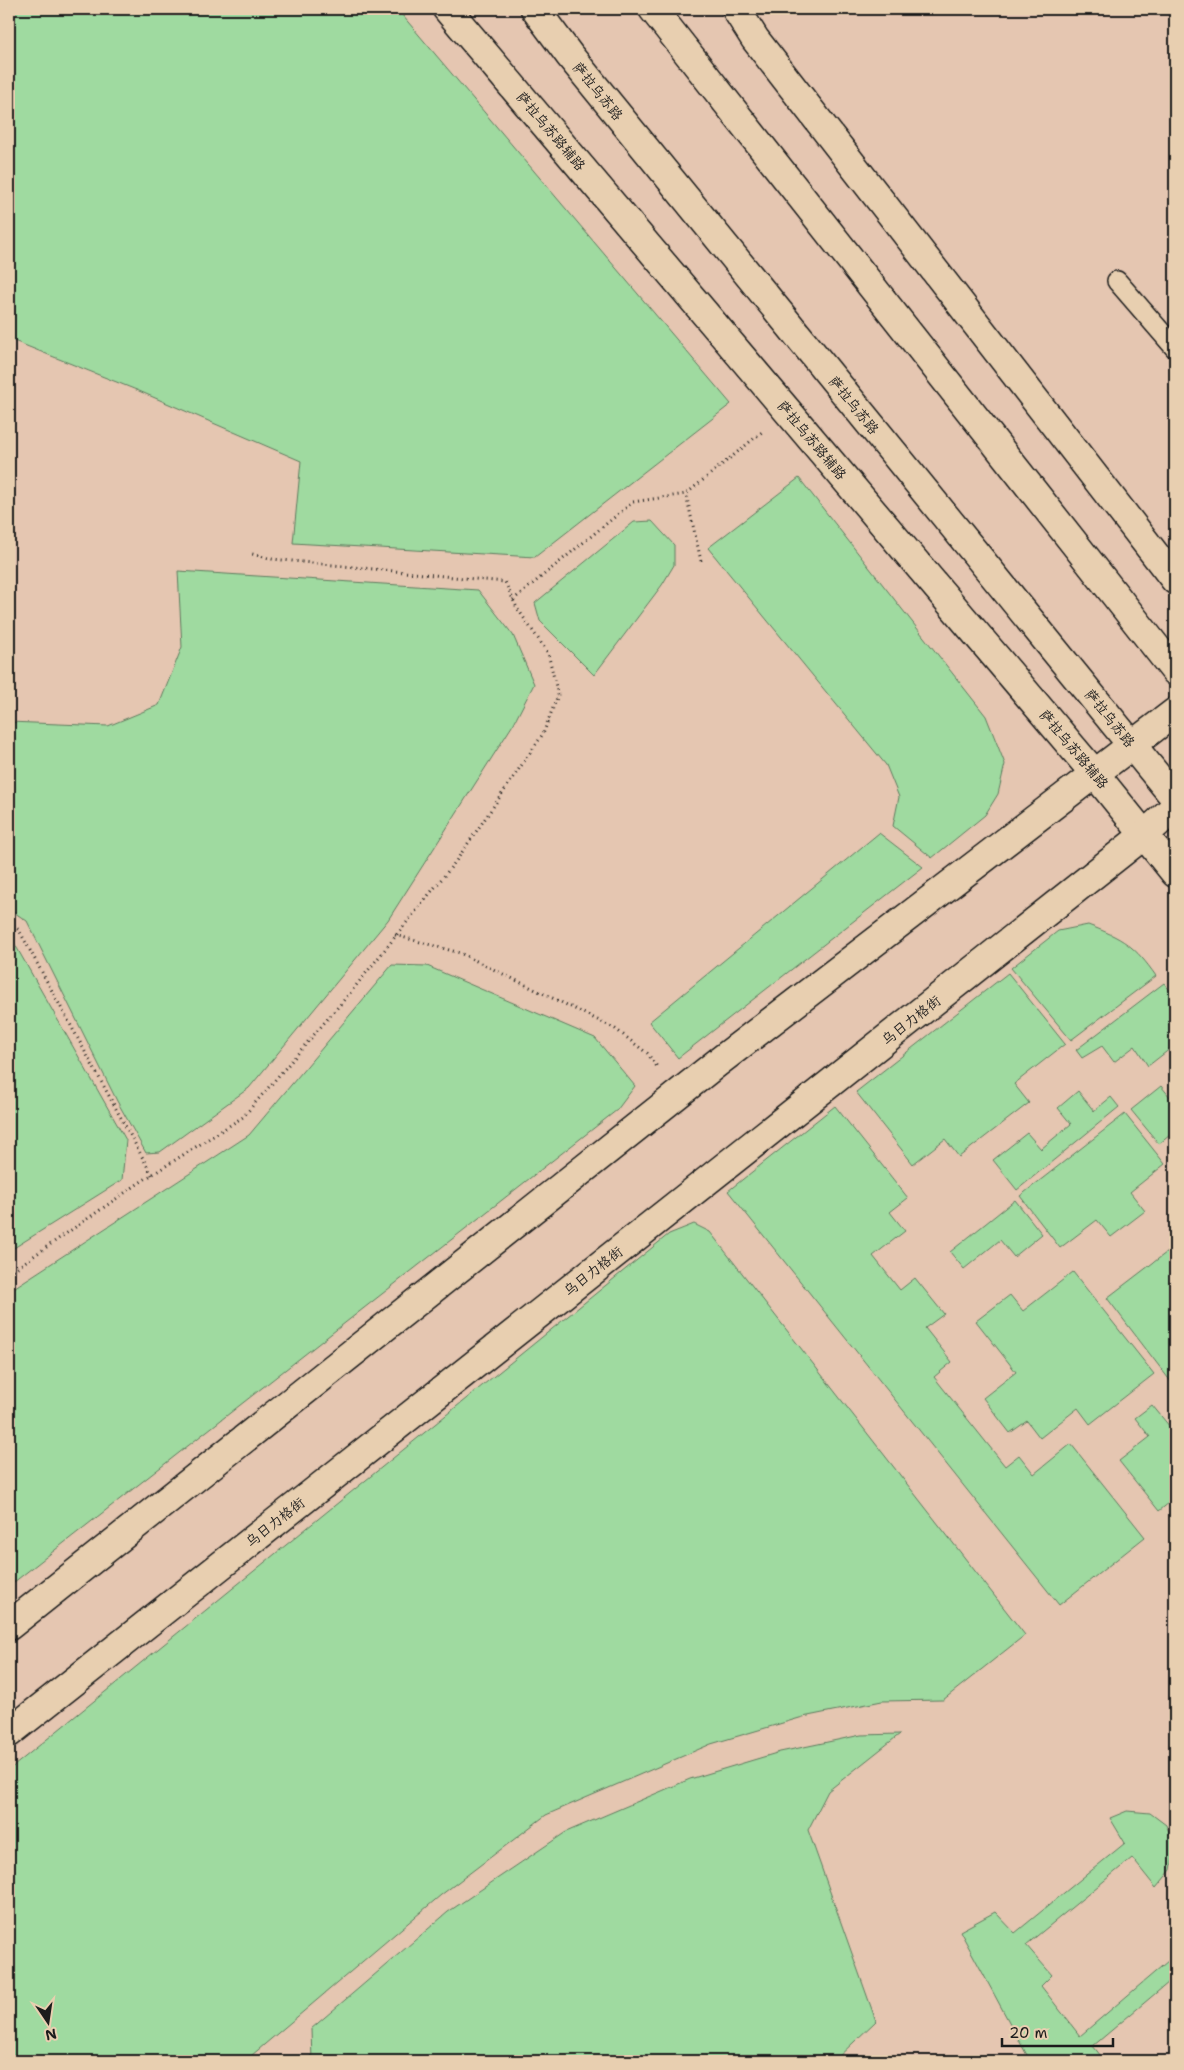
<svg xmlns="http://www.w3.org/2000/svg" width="1184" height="2070" viewBox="0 0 1184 2070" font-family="'Shantell Sans','LXGW WenKai TC',sans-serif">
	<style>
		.green { fill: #9fdaa0; stroke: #5e7b5e }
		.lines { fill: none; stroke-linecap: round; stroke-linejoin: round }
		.lane-casing { stroke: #1c1c1c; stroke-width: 22 }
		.secondary-casing { stroke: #1c1c1c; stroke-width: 31 }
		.path { stroke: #1c1c1c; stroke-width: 3; stroke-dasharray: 1 4; stroke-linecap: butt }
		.lane { stroke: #e8cfb0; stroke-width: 19 }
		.secondary { stroke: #e8cfb0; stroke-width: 28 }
		.labels { text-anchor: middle; stroke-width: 4.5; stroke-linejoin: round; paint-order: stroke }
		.street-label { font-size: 14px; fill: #1c1c1c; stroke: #e8cfb0 }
	</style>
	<rect width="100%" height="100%" fill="#e5c6b1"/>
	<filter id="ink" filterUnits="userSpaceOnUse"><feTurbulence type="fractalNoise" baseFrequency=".02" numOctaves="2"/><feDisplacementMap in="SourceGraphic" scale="10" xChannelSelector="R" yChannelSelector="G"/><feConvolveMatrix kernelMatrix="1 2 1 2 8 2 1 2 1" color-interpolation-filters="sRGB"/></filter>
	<g filter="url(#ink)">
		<g class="green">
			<path d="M9,9H397L731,404L535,557L293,543L301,461L139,391L9,339Z"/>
			<path d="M799,478L986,716L1005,764L998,794L985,815L932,858L893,826L899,797L886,765L708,548Z"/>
			<path d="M652,521L674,545V565L662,585L594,675L540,621L535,603L634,522Z"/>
			<path d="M178,571L478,590L513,635L534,684L514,723L388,920L249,1088L160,1152L146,1153L117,1101L27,921L9,909V722L108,726L159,705L182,647Z"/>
			<path d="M879,833L923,867L678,1058L649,1022Z"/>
			<path d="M1088,925C1123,938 1135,946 1156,976L1071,1040L1011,968L1058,931Z"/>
			<path d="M9,934L126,1140L122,1180L9,1251Z"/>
			<path d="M392,965L427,966L595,1038L635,1086L617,1110L9,1586V1291L249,1135Z"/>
			<path d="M1008,973L1065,1044L1014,1084L1029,1103L959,1157L945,1139L913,1164L856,1092Z"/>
			<path d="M1164,983L1175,997V1045L1148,1066L1135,1046L1114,1062L1102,1046L1082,1058L1076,1050Z"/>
			<path d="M1161,1086L1175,1103V1131L1159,1144L1131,1110Z"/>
			<path d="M1078,1091L1094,1111L1111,1097L1119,1107L1017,1190L993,1160L1027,1133L1041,1149L1071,1124L1058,1108Z"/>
			<path d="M835,1106L908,1198L890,1212L905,1231L873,1256L900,1290L915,1278L944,1314L925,1328L952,1362L934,1377L1005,1466L1019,1455L1034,1474L1071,1444L1145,1537L1059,1605L728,1191Z"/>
			<path d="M1125,1114L1165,1164L1130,1192L1145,1211L1111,1237L1097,1220L1060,1248L1020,1196Z"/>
			<path d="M1015,1200L1042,1234L1014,1257L1000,1240L964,1269L950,1252Z"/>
			<path d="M694,1224L710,1232L1025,1635L943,1700L882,1701L803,1717L711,1744L546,1815L441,1895L245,2061H9V1770L669,1234Z"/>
			<path d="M1175,1246V1387L1107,1298Z"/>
			<path d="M1073,1272L1154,1374L1090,1424L1078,1408L1040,1438L1027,1421L1010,1433L983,1398L1016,1372L976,1321L1010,1295L1023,1311Z"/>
			<path d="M1152,1405L1175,1433V1498L1159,1511L1119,1461L1150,1437L1135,1418Z"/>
			<path d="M900,1734L828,1791L808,1830L876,2021L834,2061H312L311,2029L448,1912L566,1832L690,1779L780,1752L861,1735Z"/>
			<path d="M1127,1811L1150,1813L1166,1825L1175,1845L1171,1870L1156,1888L1132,1858L1026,1945L1052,1975L1041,1986L1080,2036L1175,1955V1977L1093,2046L1105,2061H1024L1028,2057L960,1931L995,1912L1015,1933L1125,1843L1110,1818Z"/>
		</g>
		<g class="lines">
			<defs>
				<path id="lane" d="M1117,281L1175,348"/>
				<g id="secondary">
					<path d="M447,9L1095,774L1175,873"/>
					<path d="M535,9L570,56L1175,798"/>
					<path d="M653,9L1175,671"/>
					<path d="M736,9L755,39L1175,580"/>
					<path d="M9,1626L717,1063L1175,712"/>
					<path d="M9,1733L1144,835L1175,807"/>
				</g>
			</defs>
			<use href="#lane" class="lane-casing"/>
			<use href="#secondary" class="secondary-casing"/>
			<g class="path">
				<path d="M701,561L686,494L762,432"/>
				<path d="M513,600L633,502L686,494"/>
				<path d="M9,923L19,930L152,1175"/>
				<path d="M395,935L460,953L614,1028L647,1053L658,1068"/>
				<path d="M9,1273L142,1181L243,1117L350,993L456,861L543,734L558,695L548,653L517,608L505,582L272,559L252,554"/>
			</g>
			<use href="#lane" class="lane"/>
			<use href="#secondary" class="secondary"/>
		</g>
	</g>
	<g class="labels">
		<g class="street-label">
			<text transform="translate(598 91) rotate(51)" y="5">萨拉乌苏路</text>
			<text transform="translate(551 131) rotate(50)" y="5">萨拉乌苏路辅路</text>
			<text transform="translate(854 405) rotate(51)" y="5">萨拉乌苏路</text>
			<text transform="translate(812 440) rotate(50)" y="5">萨拉乌苏路辅路</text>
			<text transform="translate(1110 718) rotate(51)" y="5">萨拉乌苏路</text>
			<text transform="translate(1074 749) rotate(50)" y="5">萨拉乌苏路辅路</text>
			<text transform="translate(911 1020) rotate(-38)" y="5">乌日力格街</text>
			<text transform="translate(593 1271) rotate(-38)" y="5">乌日力格街</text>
			<text transform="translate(275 1522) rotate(-38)" y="5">乌日力格街</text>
		</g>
	</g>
	<rect width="1184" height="2070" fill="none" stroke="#e8cfb0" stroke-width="30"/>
	<rect x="15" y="15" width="1154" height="2040" fill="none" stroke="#1c1c1c" stroke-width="2" filter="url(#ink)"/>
	<g transform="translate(48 2022) rotate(167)" stroke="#e8cfb0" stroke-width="4" paint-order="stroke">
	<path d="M0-4L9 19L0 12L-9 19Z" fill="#1c1c1c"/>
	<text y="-8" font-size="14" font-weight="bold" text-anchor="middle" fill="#1c1c1c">N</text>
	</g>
	<path d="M1002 2038v8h111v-8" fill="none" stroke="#1c1c1c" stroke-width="2.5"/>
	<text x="1009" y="2038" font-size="15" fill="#1c1c1c" stroke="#e8cfb0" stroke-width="4" paint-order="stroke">20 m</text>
</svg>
